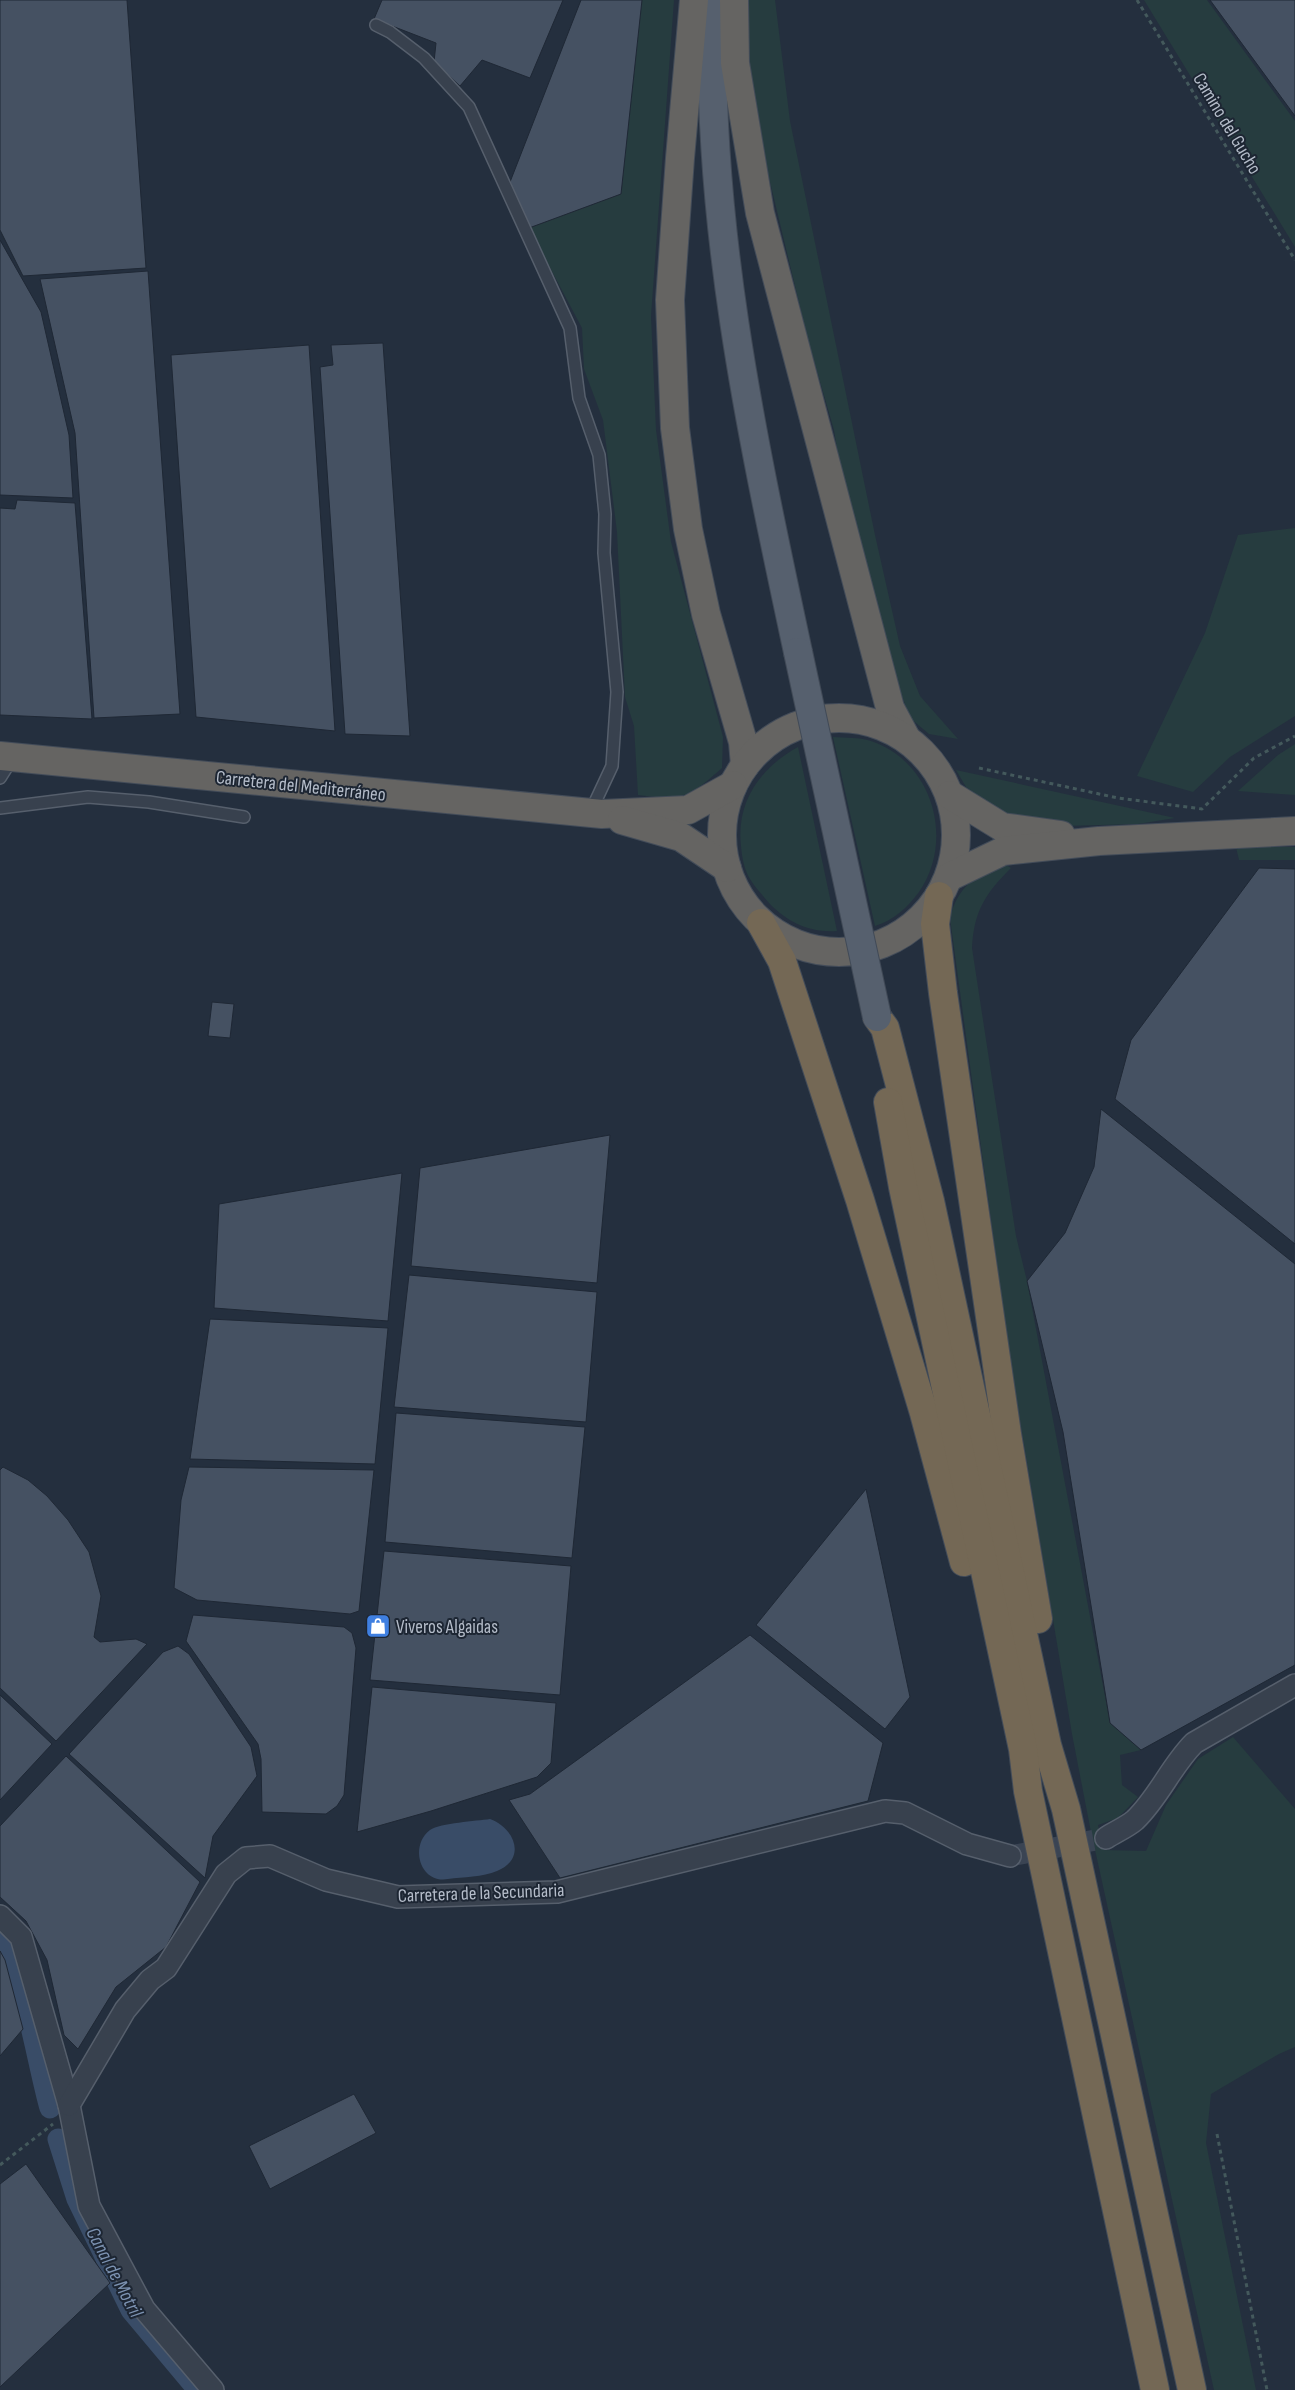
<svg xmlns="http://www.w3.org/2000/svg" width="1295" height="2390" viewBox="0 0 1295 2390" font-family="'Sofia Sans Condensed',sans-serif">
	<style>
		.green { fill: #263c3f }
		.water { fill: #394c67 }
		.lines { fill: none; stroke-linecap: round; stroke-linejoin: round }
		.canal { stroke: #394c67; stroke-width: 21 }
		.building { fill: #455162; stroke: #1f2835 }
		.minor-tunnel { stroke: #3a4453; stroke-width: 21; stroke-dasharray: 21 11; stroke-linecap: butt }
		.service-casing { stroke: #565f6c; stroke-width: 14 }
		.minor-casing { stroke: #565f6c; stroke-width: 24 }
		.primary-casing { stroke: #414a57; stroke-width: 30 }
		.trunk-casing { stroke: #434c59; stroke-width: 30 }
		.motorway-casing { stroke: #434c59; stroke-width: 30 }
		.path { stroke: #44595c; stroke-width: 3; stroke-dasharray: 4 4; stroke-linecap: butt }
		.service { stroke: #38414e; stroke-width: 11 }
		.minor { stroke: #38414e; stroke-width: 21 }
		.primary { stroke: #56606e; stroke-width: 28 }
		.trunk { stroke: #656462; stroke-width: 28 }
		.motorway { stroke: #746855; stroke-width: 28 }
		.primary-bridge-casing { stroke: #414a57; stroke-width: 30; stroke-linecap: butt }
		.primary-bridge { stroke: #56606e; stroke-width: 28 }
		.labels { text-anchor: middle; stroke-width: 4; stroke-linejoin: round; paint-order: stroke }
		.street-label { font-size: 19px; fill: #b4bcc9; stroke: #1d2633 }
		.poi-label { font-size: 19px; fill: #b4bcc9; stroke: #1d2633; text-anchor: start }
		.water-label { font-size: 20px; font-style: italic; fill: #7c92b1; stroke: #1d2633 }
	</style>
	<rect width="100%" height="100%" fill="#242f3e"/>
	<g class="green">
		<path d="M642,0H674L651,316L656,430L671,542L723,737L722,768C688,798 683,801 638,795L634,726L625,697L617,532L603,420L584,369L582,328L529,228L621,194Z"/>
		<path d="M746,0H775L790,121L875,535L900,646L920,696L958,739L929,734L910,718L891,666L871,579L846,504L834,430L808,340L759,136L751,87L745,25Z"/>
		<path d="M1144,0H1207L1295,121V247Z"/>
		<path d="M1295,528V716L1230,757L1193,792L1137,776L1205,633L1238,535Z"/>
		<path d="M833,737C845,738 859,737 871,741C933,762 955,840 919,892C907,908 894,920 875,926Z"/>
		<path d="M1295,744V795L1238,791L1278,755Z"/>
		<path d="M798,747L837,931C810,933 787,922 769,903C763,895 755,888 750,879C744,869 742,858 741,846C736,802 760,768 798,747Z"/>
		<path d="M956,770L1175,818L1138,824L1063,826L1003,814L966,787Z"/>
		<path d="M1236,847H1295V860H1239Z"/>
		<path d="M1001,862L1011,868C985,894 974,911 972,948L1016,1236L1027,1281L1110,1723L1141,1750L1120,1755L1122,1785L1138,1797L1118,1818L1098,1825L1103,1850L1146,1851L1166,1805L1198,1759L1233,1737L1295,1809V2047L1279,2054L1211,2094L1206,2143L1256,2390H1214L1090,1827L1072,1734L1010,1360L950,918C957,888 975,876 1001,862Z"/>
	</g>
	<path class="water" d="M490,1819C515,1828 527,1859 497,1871C483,1877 463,1877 448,1879C420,1884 409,1846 430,1830C441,1823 476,1821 490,1819Z"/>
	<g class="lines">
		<g class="canal">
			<path d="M0,1935C19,1952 40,2075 50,2108"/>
			<path d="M58,2139L77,2199L131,2310L198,2390"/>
		</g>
	</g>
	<g class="building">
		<path d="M0,0H127L146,268L23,276L0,230Z"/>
		<path d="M382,0H563L530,78L482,60L460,86L434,62L436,43L374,19Z"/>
		<path d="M581,0H642L621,194L529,228L510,182Z"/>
		<path d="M1210,0H1295V116Z"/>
		<path d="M0,240L41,312L69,435L73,498L0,495Z"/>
		<path d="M148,271L180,714L94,718L75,433L40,279Z"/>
		<path d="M383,343L410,736L345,734L320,367L333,365L331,345Z"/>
		<path d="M309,345L335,731L196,717L171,355Z"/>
		<path d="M17,500L75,503L92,719L0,715V508L15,509Z"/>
		<path d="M1259,868L1295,869V1244L1115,1099L1131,1040Z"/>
		<path d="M212,1002L234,1004L230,1038L208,1036Z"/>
		<path d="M1101,1109L1295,1264V1665L1141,1750L1110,1723L1063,1432L1027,1281L1065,1233L1094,1167Z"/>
		<path d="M610,1135L597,1283L411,1266L420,1168Z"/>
		<path d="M402,1173L388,1321L214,1308L219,1204Z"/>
		<path d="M409,1275L597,1292L586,1422L394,1407Z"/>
		<path d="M210,1319L388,1328L375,1464L190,1459Z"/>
		<path d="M396,1413L585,1427L572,1558L385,1542Z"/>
		<path d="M3,1467L28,1480L47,1496L68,1520L89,1552L101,1596L94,1637L100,1642L136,1639L147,1644L56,1741L0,1688V1470Z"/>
		<path d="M189,1467L374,1470L359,1611L350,1614L197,1600L174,1588L181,1500Z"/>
		<path d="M866,1489L910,1697L885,1729L756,1625Z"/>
		<path d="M384,1551L571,1566L560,1695L370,1680Z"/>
		<path d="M193,1615L344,1627L352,1633L356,1648L344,1795L337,1806L326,1814L262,1812L261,1759L258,1744L186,1641Z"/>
		<path d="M750,1635L883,1743L868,1801L560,1878L509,1800L530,1794Z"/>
		<path d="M178,1646L189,1654L251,1747L257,1776L213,1836L205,1878L69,1754L163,1652Z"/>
		<path d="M372,1687L556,1703L551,1763L537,1777L431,1811L357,1832Z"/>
		<path d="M0,1695L52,1744L0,1800Z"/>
		<path d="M66,1756L200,1882L166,1947L116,1987L78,2049L64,2035L47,1960L26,1921L0,1897V1826Z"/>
		<path d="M0,1951L5,1960L23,2029L0,2056Z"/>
		<path d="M354,2094L376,2133L270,2189L249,2146Z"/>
		<path d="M26,2164L110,2283L0,2387V2184Z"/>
	</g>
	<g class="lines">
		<path class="minor-tunnel" d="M1010,1856L1106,1838"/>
		<defs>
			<g id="service">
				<path d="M376,25L390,32L424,58L469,107L570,328L579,398L599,455L605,514L604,553L617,692L612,766L590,813"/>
				<path d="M0,778L12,759"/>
				<path d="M0,808L88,797L149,802L244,817"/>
			</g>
			<g id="minor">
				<path d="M1106,1838C1115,1832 1127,1827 1135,1820C1159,1797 1171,1766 1194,1743L1295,1685"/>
				<path d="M0,1916L21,1937L69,2105L89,2206L144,2309L213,2390"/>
				<path d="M69,2105L125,2010L150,1980L166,1968L226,1874L246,1858L270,1856L326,1880L398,1897L557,1892L885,1811L905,1813L967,1844L1010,1856"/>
			</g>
			<path id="primary" d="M713,0C705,222 752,437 798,652"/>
			<g id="trunk">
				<path d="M694,0L680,158L670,300L675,428L688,529L706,614L743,742L745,765"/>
				<path d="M734,0L735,63L760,213L890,708L906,738"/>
				<circle cx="839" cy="835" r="117"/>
				<path d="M0,756L602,814L688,810L733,785"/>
				<path d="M950,795L1002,827L1061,835"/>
				<path d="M622,820L681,837L727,868"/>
				<path d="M949,877L1003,851L1099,841L1295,831"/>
			</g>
			<g id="motorway">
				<path d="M939,896L935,924L943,993L1007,1434L1038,1619"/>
				<path d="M761,923L782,961L860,1200L924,1413L964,1562"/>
				<path d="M877,1017L885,1028L930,1201L1047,1745L1066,1809L1192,2390"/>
				<path d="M888,1102L903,1187L1023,1749L1028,1791L1155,2390"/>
			</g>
		</defs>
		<use href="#service" class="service-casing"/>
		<use href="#minor" class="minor-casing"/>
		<use href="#primary" class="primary-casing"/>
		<use href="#trunk" class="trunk-casing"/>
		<use href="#motorway" class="motorway-casing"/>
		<g class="path">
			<path d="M1137,0L1295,260"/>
			<path d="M979,768L1118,798L1202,809L1254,758L1295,736"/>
			<path d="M1217,2134L1267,2390"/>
			<path d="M0,2165L53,2124"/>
		</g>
		<use href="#service" class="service"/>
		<use href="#minor" class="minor"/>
		<use href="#primary" class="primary"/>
		<use href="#trunk" class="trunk"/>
		<use href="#motorway" class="motorway"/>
		<defs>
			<path id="primary-bridge" d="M798,652L877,1017"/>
		</defs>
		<use href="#primary-bridge" class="primary-bridge-casing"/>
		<use href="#primary-bridge" class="primary-bridge"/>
	</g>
	<defs>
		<symbol id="shop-square" viewBox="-11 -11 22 22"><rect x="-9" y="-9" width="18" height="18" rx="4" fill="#3f7fe0" stroke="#1d2633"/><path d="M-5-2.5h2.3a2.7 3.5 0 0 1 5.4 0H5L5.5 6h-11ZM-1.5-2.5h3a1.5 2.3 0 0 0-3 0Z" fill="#fff"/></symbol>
	</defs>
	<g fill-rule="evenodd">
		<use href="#shop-square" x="364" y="1612" width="28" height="28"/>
	</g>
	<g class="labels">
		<g class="street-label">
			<text transform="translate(1228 123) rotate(59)" y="7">Camino del Gucho</text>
			<text transform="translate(301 785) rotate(6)" y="7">Carretera del Mediterráneo</text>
			<text transform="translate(481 1892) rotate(-2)" y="7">Carretera de la Secundaria</text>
		</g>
		<g class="poi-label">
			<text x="396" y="1633">Viveros Algaidas</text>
		</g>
		<g class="water-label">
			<text transform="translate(115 2272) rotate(62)" y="7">Canal de Motril</text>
		</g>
	</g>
</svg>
